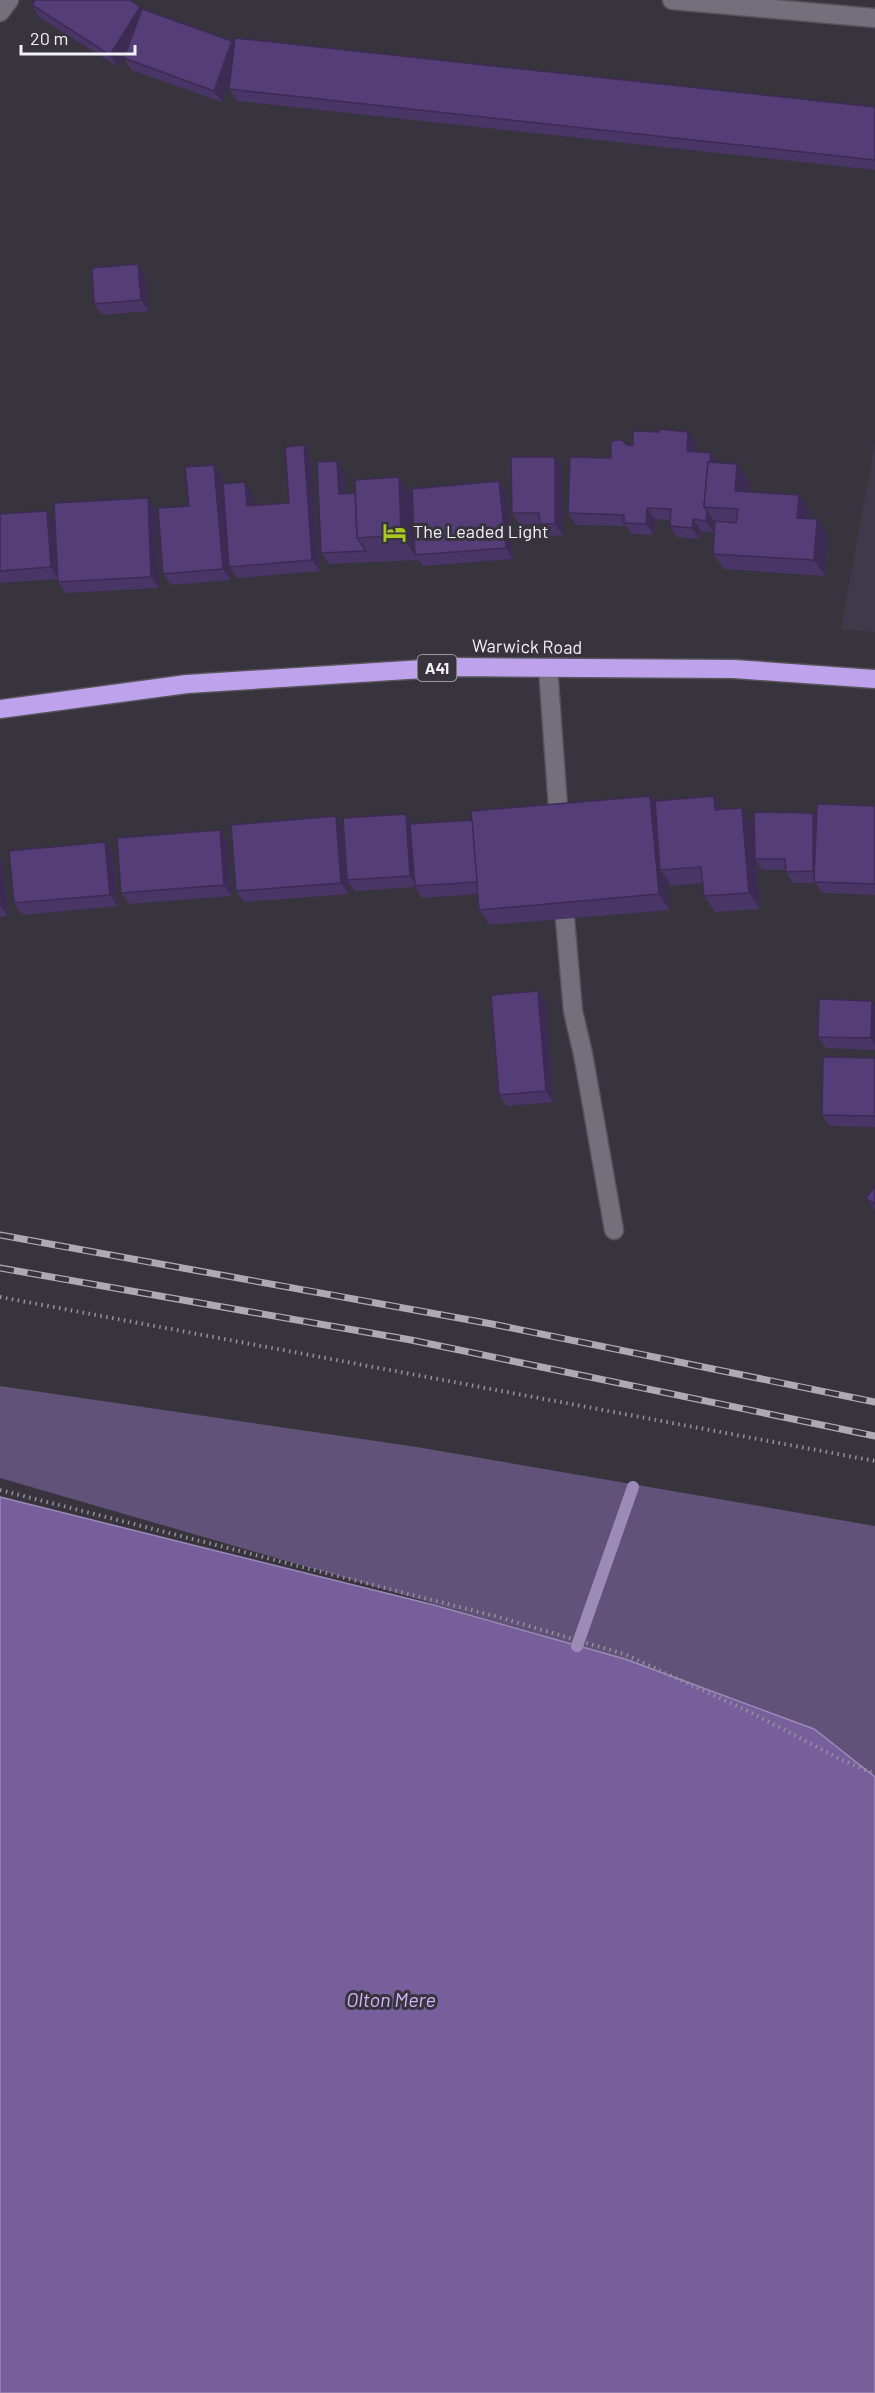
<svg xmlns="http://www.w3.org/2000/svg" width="875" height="2393" viewBox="0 0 875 2393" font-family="Barlow,sans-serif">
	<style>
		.built { fill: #3f3a49 }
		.green { fill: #605278 }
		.water { fill: #775f9b; stroke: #9c8bb7; stroke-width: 1.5 }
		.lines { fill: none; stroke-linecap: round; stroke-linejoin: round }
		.stream { stroke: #9c8bb7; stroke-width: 12 }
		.minor-casing { stroke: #56535b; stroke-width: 21 }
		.highway-casing { stroke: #56535b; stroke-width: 21 }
		.path { stroke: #95929a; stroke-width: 4; stroke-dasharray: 1.5 4.5; stroke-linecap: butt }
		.minor { stroke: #74707b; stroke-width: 18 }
		.highway { stroke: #bfa2ec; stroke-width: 18 }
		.rail-casing { stroke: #adaab2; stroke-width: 7 }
		.rail { stroke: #37343d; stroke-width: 4.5; stroke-dasharray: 14; stroke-linecap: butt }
		.wall { fill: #493566 }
		.shaded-wall { fill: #3c2b53 }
		.building { fill: #553e77; stroke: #3c2b53; stroke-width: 1.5 }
		.labels { text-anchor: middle; stroke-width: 6; stroke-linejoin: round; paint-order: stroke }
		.shield { fill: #37343d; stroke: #bbb8c0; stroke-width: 1.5 }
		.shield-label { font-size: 16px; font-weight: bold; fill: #f3f1f8 }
		.poi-label { font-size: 18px; fill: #f3f1f8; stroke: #37343d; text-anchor: start }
		.street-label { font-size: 18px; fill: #f3f1f8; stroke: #37343d }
		.water-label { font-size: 20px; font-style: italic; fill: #d1b6fc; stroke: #37343d }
	</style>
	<rect width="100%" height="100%" fill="#37343d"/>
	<path class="built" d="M875,443V632L841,629Z"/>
	<path class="green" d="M0,1386L417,1447L875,1526V1781L625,1659L0,1478Z"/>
	<path class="water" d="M0,1497L434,1605L625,1659L814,1729L875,1777V2393H0Z"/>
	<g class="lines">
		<path class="stream" d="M577,1646L633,1487"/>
		<defs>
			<g id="minor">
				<path d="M672,0L875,18"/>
				<path d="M0,12L9,0"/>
				<path d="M548,668L559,821"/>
				<path d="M565,919L573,1011L583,1054L614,1230"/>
			</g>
			<path id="highway" d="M0,709L187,684L455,667L734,669L875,679"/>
		</defs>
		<use href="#minor" class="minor-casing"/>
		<use href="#highway" class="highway-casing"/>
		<g class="path">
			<path d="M0,1297L875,1461"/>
			<path d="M0,1490L495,1616L624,1654L750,1712L842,1760L875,1774"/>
		</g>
		<use href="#minor" class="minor"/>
		<use href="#highway" class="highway"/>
		<defs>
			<g id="rail">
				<path d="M0,1235L492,1324L875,1402"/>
				<path d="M0,1268L411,1340L875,1436"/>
			</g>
		</defs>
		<use href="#rail" class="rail-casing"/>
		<use href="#rail" class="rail"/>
	</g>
	<g class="wall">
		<path d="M32,5L142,9L232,41L234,44L875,107V170L237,101L229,89L230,80L222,102L131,70L124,58L125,56L118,67L39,17Z"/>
		<path d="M138,264L145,275L149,311L102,315L94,304Z"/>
		<path d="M696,443V452L711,453L717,462L737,464L749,480L748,492L799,495L810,511L809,519H817L828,535L825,576L724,569L713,554L714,532L701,531L700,539L677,537L670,526V520L655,519L654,535L632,534L626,526L576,525L568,513L611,458L627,445Z"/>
		<path d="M304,445L311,457L320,571L237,578L230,567L231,580L171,585L163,574L189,506L214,465L222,476L224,495L253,494L254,506L289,503Z"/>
		<path d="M555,457L562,468L563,535L547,536L540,524L520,525L512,513Z"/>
		<path d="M345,472L346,494L412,496L499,481L507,492L513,559L423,566L418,560L329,564L321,553Z"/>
		<path d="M156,509L159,588L66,593L58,582V579L0,583V514L55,523Z"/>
		<path d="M650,796L656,803L723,809L753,824L754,839L813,813L817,817L875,806V895L822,893L815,883H793L786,872V870H762L756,861L760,909L715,912L704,896L702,883L671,886L668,880L670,910L490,925L479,910L478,894L422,898L415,887L355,891L347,881L349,894L244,902L236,891L336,816L343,828L413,824L472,820Z"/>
		<path d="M228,841L232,896L129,904L121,893Z"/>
		<path d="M105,842L113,853L118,906L22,915L14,903Z"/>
		<path d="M0,857L3,861L8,916L0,917Z"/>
		<path d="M538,991L546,1002L554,1102L507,1106L499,1095Z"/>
		<path d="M875,1005V1050L826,1048L818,1037Z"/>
		<path d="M875,1058V1127L830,1126L822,1115Z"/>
		<path d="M875,1186V1210L866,1198Z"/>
	</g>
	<g class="shaded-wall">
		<path d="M140,7L148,18L118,67L110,55Z"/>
		<path d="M232,41L240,52L222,102L214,91Z"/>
		<path d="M138,264L145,275L149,311L141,300Z"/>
		<path d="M688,432L696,443L695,463L687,451Z"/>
		<path d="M304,445L311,457L320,571L312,560Z"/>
		<path d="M711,453L719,464L707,507Z"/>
		<path d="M555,457L562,468L563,535L555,524Z"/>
		<path d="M337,461L345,472L347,505L339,494Z"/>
		<path d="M737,464L749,480L747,507L735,491Z"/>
		<path d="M214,465L222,476L231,580L223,569Z"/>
		<path d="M399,477L416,501L415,555L401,535Z"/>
		<path d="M499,481L507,492L513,559L506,548Z"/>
		<path d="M245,482L253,494L255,518L247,506Z"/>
		<path d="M799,495L810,511L809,534L797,518Z"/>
		<path d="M148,498L156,509L159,588L151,577Z"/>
		<path d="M647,508L655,519L654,535L646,524Z"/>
		<path d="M707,510L714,522V532L706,521Z"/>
		<path d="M47,511L55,523L58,579L51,567Z"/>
		<path d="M693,519L701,531L700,539L692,528Z"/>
		<path d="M817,519L828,535L825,576L814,560Z"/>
		<path d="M650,796L662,812L660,870L668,880L670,910L659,894Z"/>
		<path d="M714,796L725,812L715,810Z"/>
		<path d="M742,808L753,824L756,859H755L756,861L760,909L749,893Z"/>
		<path d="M813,813L821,824V883L813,871Z"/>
		<path d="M406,814L414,825L418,887L410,876Z"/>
		<path d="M336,816L343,828L349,894L341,883Z"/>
		<path d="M220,830L228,841L232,896L224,885Z"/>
		<path d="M105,842L113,853L118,906L110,895Z"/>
		<path d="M0,857L3,861L8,916L0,905Z"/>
		<path d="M538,991L546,1002L554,1102L546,1091Z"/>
		<path d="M872,1001L875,1005V1045L871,1038Z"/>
	</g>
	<g class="building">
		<path d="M35,0H130L140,7L110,55L32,5Z"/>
		<path d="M142,9L232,41L214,91L124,58Z"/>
		<path d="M235,38L875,107V160L229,89Z"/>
		<path d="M138,264L141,300L94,304L92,268Z"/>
		<path d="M659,429L688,432L687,451L711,453L710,462H708L704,507L707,510L706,521L693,519L692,528L670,526L671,509L647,508L646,524L624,523V515L568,513L570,457L611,458V443L614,440H622L627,445H633V431L659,432Z"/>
		<path d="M304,445L312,560L229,567L223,484L245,482L247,506L289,503L285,447Z"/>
		<path d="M511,457H555V524H540L539,513H512Z"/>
		<path d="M337,461L339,494L355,493L357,538L366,551L321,553L317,462Z"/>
		<path d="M708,462L737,464L735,491L799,495L797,518L817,519L814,560L713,554L715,521L736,523L738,509L704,507Z"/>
		<path d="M214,465L223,569L163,574L158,508L189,506L185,467Z"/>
		<path d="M399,477L401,535L357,538L355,480Z"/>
		<path d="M499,481L506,548L415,555L412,489Z"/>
		<path d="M148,498L151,577L58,582L54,503Z"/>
		<path d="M47,511L51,567L0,571V514Z"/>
		<path d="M650,796L659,894L479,910L471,811Z"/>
		<path d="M714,796L715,810L742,808L749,893L704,896L701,867L660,870L655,801Z"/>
		<path d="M817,804L875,806V884L814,882Z"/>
		<path d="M754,812L813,813V871L786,872L785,859H755Z"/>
		<path d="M406,814L410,876L347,880L343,818Z"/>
		<path d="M336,816L341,883L236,891L231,825Z"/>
		<path d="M472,820L477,882L415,886L410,824Z"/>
		<path d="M220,830L224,885L121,893L117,838Z"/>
		<path d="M105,842L110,895L14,903L9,851Z"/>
		<path d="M538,991L546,1091L499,1095L491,995Z"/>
		<path d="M819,999L872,1001L871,1038L818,1037Z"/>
		<path d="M823,1057L875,1058V1116L822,1115Z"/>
		<path d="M875,1186V1204L866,1198Z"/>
	</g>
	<defs>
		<symbol id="hotel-bare" viewBox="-9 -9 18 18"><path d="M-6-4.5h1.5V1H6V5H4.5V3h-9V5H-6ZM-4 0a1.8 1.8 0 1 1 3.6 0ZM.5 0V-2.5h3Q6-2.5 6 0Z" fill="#a6c821" stroke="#37343d" stroke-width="2.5" paint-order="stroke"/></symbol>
	</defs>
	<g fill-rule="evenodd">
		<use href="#hotel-bare" x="378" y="516" width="33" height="33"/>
	</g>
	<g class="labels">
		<rect class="shield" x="417.5" y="655" width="39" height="26" rx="4.5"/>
		<g class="shield-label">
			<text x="437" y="674">A41</text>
		</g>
		<g class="poi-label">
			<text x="413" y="538">The Leaded Light</text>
		</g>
		<g class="street-label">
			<text transform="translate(527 647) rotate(1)" y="6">Warwick Road</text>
		</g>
		<g class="water-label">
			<text x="391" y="2007">Olton Mere</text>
		</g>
	</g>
	<path d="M21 45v9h114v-9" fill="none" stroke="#f3f1f8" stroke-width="3"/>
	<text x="30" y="45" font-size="18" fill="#f3f1f8" stroke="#37343d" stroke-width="4.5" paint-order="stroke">20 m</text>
</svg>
